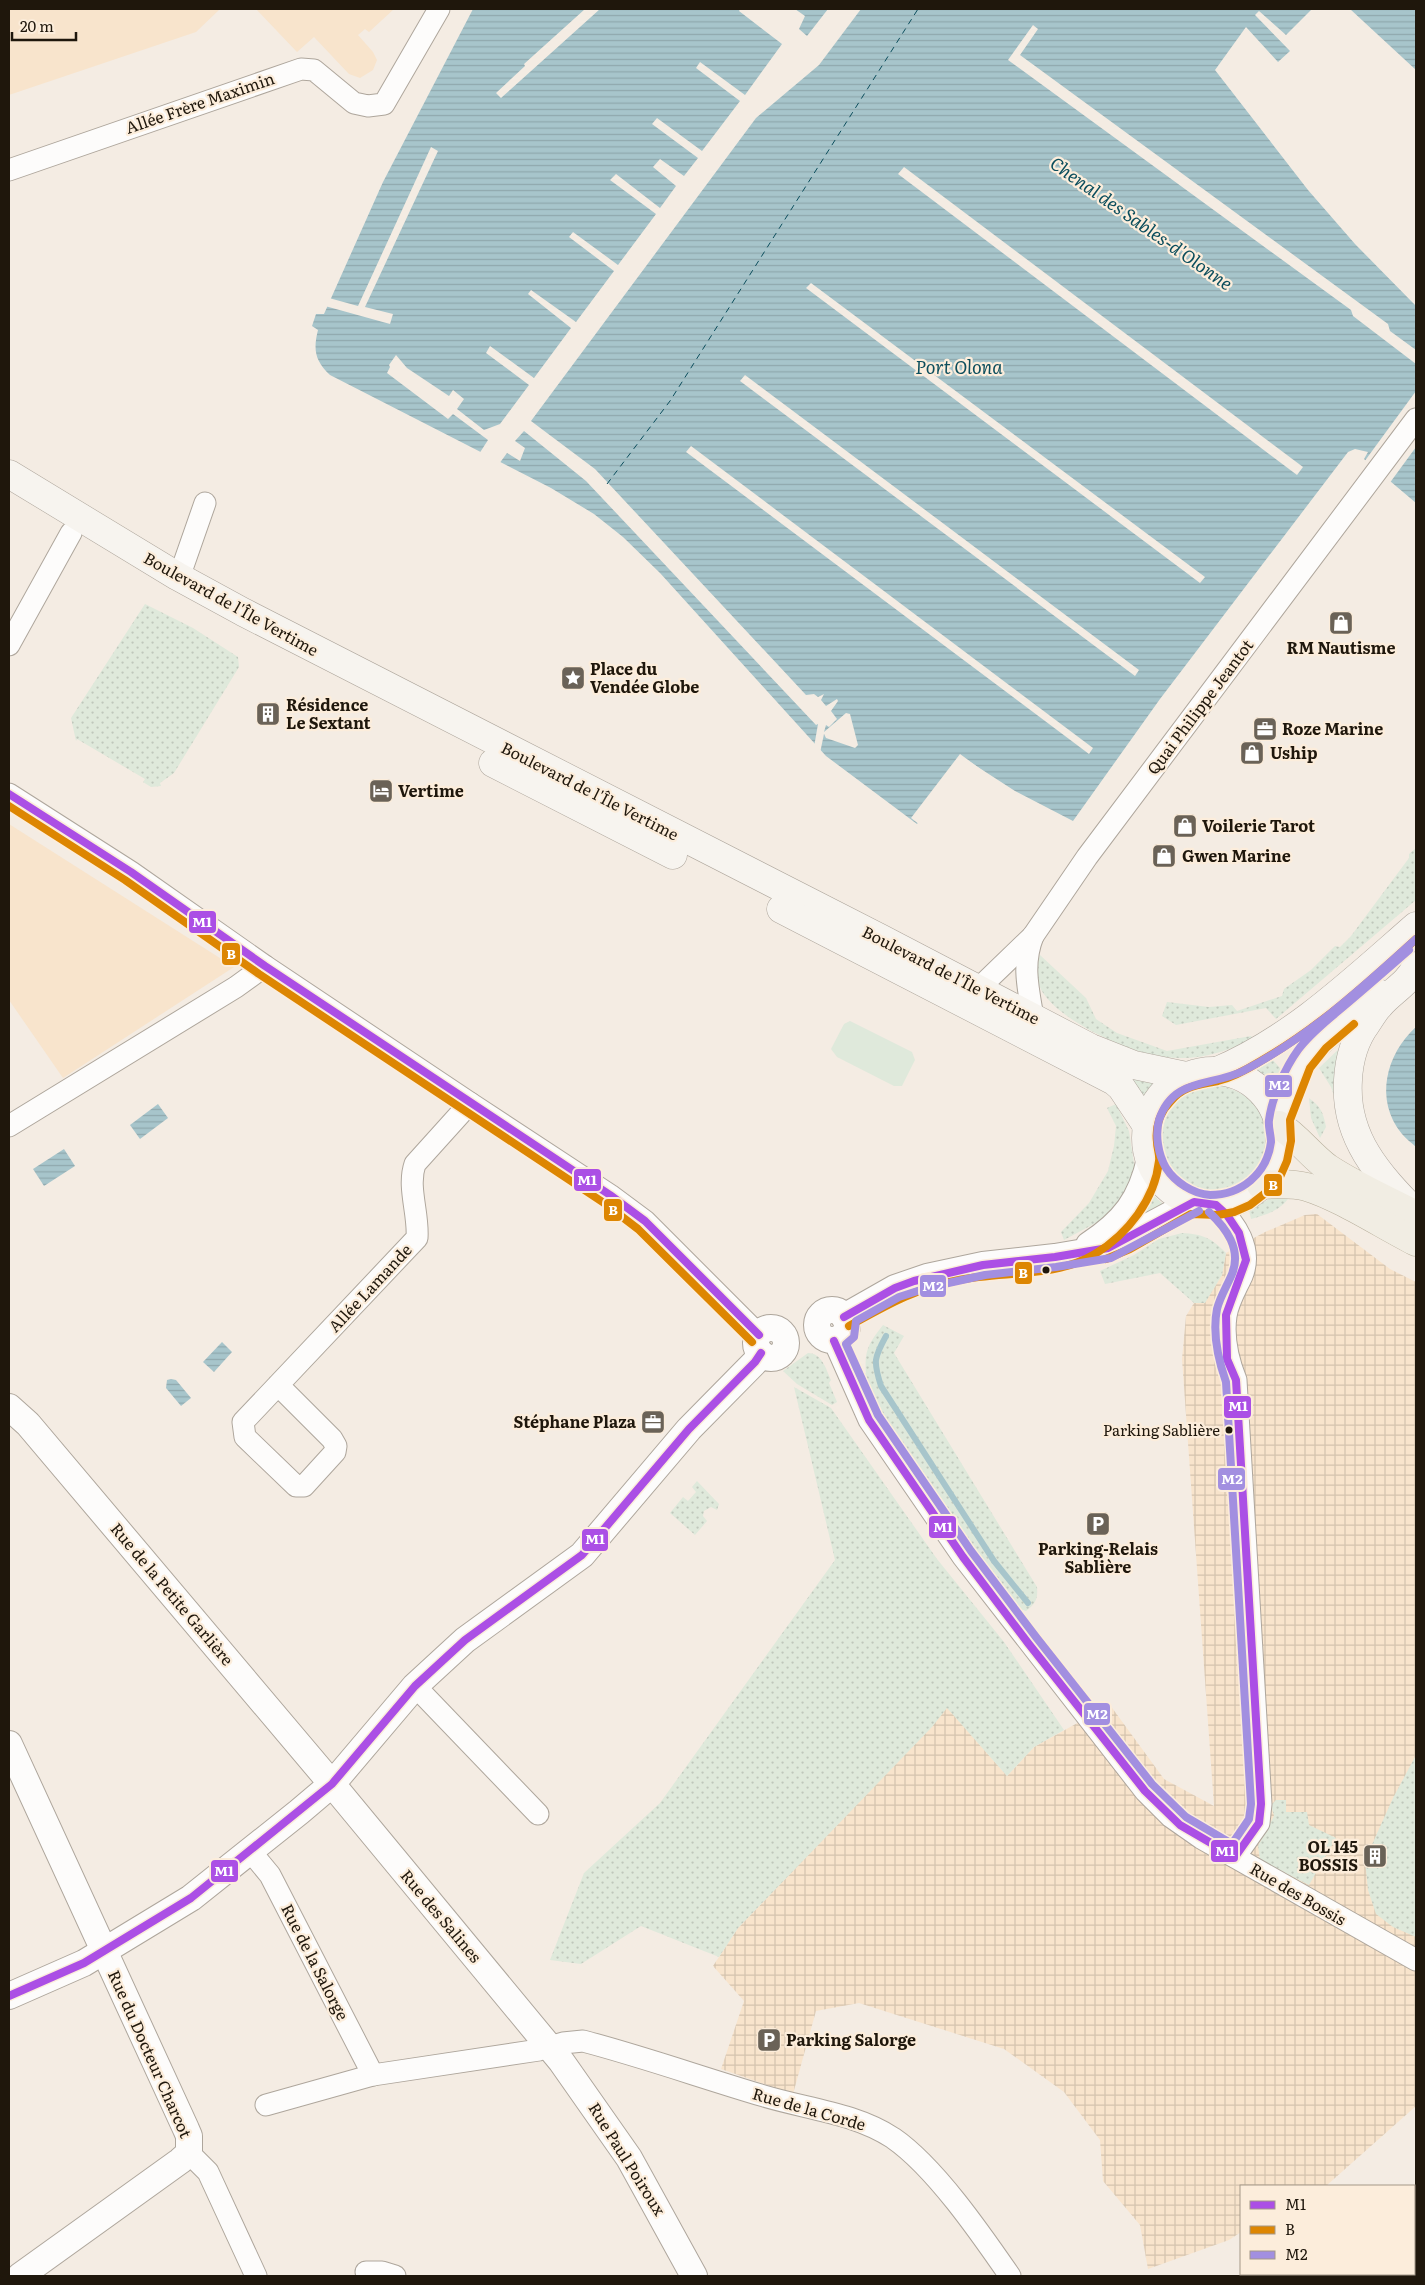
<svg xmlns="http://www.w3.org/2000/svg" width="1425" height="2285" viewBox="0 0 1425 2285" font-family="Literata,serif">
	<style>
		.built { fill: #f8e4cc }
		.industrial { fill: url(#industrial-grid) }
		.grass { fill: url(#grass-dots) }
		.pitch { fill: #dfe9db }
		.water { fill: url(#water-rules) }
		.pier { fill: #f4ece3 }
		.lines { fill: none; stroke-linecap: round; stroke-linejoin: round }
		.stream { stroke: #a7c5cb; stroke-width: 6 }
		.ferry { stroke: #0c4e5d; stroke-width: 1; stroke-dasharray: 6 5; stroke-linecap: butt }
		.minor-casing { stroke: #aea69c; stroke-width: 23 }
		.tertiary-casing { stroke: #aea69c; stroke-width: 28 }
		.secondary-casing { stroke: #aea69c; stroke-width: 29 }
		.primary-casing { stroke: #b7ae9b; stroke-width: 29 }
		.minor { stroke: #fdfcfb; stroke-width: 21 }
		.tertiary { stroke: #fdfcfb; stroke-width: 26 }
		.secondary { stroke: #f7f4ef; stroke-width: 28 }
		.primary { stroke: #f1ede3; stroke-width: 28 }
		.bus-1-casing { stroke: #fceddb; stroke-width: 11 }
		.bus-2-casing { stroke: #fceddb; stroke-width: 11 }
		.bus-3-casing { stroke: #fceddb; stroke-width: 11 }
		.bus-1 { stroke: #ab4fe5; stroke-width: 8 }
		.bus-2 { stroke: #dd8602; stroke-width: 8 }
		.bus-3 { stroke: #a28fe0; stroke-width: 8 }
		.bus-dot { fill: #1f170c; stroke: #fceddb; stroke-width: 2 }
		.labels { text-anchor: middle; stroke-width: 4.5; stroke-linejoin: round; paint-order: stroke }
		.bus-label { font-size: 15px; fill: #1f170c; stroke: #fceddb; text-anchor: end }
		.street-label { font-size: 16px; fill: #1f170c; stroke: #fceddb }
		.poi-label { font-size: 16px; font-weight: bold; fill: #1f170c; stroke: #fceddb; text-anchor: start }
		.water-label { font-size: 18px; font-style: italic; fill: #0c4e5d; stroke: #fceddb }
		.line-badge { stroke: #fceddb; stroke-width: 2 }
		.badge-label { font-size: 14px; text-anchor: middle; font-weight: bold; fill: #fff }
	</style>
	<defs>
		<pattern id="industrial-grid" width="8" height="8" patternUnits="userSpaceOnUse" patternTransform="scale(1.25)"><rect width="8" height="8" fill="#f8e4cc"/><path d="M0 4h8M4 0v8" fill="none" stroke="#d4c3ae"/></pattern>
		<pattern id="grass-dots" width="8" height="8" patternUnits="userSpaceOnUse" patternTransform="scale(1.25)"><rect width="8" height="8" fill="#dfe9db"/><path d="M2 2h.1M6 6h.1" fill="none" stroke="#bfc7bb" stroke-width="1.8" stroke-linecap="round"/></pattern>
		<pattern id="water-rules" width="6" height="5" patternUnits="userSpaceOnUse" patternTransform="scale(1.25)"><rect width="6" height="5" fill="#a7c5cb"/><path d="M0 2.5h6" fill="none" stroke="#8fa8ad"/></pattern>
	</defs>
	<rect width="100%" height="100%" fill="#f4ece3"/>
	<g class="built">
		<path d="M9,9H220L196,32L9,95Z"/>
		<path d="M256,9H394L369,32L365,29L358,35L373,52L377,60L373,70L360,78L349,74L314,37L297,52Z"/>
		<path d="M9,824L234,967L63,1078L9,1000Z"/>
	</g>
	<path class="industrial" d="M1317,1214L1390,1269L1416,1282V2106L1326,2186H1241V2232L1229,2240L1148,2269L1140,2225L1103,2181L1100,2140L1064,2092L1004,2049L859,2003L816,2011L793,2094L721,2069L744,2001L713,1966L738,1928L931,1727L947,1707L1007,1776L1034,1747L1110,1705L1164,1779L1214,1806L1182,1359L1186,1316L1194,1303L1205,1302L1222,1275L1226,1253L1265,1232L1305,1215Z"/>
	<g class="grass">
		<path d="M145,604L193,628L238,657L239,667L174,773L160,783L161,786L151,787L143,782L145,779L77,739L76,741L71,718Z"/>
		<path d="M1416,848V900L1276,1019L1266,1008L1176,1025L1162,1016L1167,1002L1209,1007L1232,1005L1237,1011L1282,996L1284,989L1311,970L1335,946L1340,947L1351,936L1409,858V854Z"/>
		<path d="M1040,955L1086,998L1096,1019L1117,1033L1167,1051L1251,1036L1253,1039C1224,1053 1197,1061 1165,1057C1131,1054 1051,1018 1039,985C1035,975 1037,965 1040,955Z"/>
		<path d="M1343,1045L1337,1104L1331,1087L1319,1068Z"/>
		<path d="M1091,1055L1155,1082L1143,1098Z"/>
		<path d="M1272,1059L1287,1076L1278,1092L1269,1079L1255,1068Z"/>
		<circle cx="1214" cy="1138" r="52"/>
		<path d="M1309,1098C1321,1107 1323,1112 1326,1127L1320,1138L1311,1118Z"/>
		<path d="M1116,1104L1129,1131L1135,1170L1131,1188L1103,1219L1064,1240L1061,1232L1089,1203L1108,1171L1114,1146L1116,1126L1107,1108Z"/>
		<path d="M1149,1195H1153L1164,1205L1128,1230Z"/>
		<path d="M1283,1197L1288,1199C1279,1211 1265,1215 1251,1219L1249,1210L1271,1198Z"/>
		<path d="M1182,1233C1202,1234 1212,1238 1226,1253L1222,1275L1205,1303H1194L1160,1273L1105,1284L1100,1271L1134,1255L1159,1239Z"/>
		<path d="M883,1325L904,1336L894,1353L1037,1587C1038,1598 1036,1604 1026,1611L1020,1609L957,1530L870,1396L860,1376L866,1373C864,1350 869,1343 883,1325Z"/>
		<path d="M808,1353C822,1353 826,1369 831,1380L829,1383L837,1402L832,1405L797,1384L783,1371Z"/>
		<path d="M794,1387L831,1408L937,1559L1004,1642L1064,1730L1034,1747L1007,1776L947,1708L932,1727L738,1928L719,1957L641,1926L581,1964L550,1960L584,1873L660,1803L835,1560Z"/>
		<path d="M697,1481L719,1504L717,1510L711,1507L704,1511L703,1516L707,1521L695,1535L670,1513L683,1497L688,1501L696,1492L692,1487Z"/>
		<path d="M1416,1755V1937L1393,1927L1376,1914L1368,1890L1365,1860L1393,1798Z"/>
		<path d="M1276,1800H1286V1812H1307L1309,1825L1336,1838L1309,1885L1260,1860L1258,1846L1274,1816L1271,1805Z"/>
	</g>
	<path class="pitch" d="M850,1021L912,1052L915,1060L902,1086H894L837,1057L831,1049L844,1024Z"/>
	<g class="water">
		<path d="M473,9H1312L1286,35L1259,11L1255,15L1290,51L1278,62L1246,27L1215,70L1308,190L1355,244L1416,306V503L1364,459L1368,452L1355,449L1348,452L1160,699L1073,821L1015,791L967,760L917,824L826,756L660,573L623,537L594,514L551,488L330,375C315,361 313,350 318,330L312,326L316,314H324L383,182Z"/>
		<path d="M1350,9H1416V70Z"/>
		<path d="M1416,1027V1147C1412,1143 1406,1139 1402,1134C1374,1100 1386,1054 1416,1027Z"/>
		<path d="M158,1104L168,1118L140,1139L130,1125Z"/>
		<path d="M64,1149L75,1166L44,1186L33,1169Z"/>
		<path d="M222,1342L232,1352L214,1372L203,1362Z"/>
		<path d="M171,1379L176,1380L191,1398L181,1406L166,1388L167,1380Z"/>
	</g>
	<g class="pier">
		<path d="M585,9H600L501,98L496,93L525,66L524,64Z"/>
		<path d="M740,9H795L805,16L799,29L807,36L828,9H861L819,65L756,118L531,421L595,469L806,695L814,694L818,697L824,694L821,700L826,706L837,699L838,701L831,711L837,719L829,727L826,725L824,732L846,713L850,714L858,745L855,748L826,738L824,734L820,753L814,747L818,724L816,725L586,481L524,431L515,441L525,448L520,461L507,453L499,464L479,454L488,440L453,414L448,419L387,373L390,367L389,365L396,355L407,368L449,396L453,390L464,399L457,409L484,430L500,424L529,385L486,353L490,346L534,378L571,328L528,294L531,290L576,322L614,271L569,237L573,232L618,265L656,214L610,180L616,174L660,208L676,186L653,167L660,159L684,176L698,158L652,124L657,118L702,151L740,101L696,68L700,62L745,95L782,44L739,11Z"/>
		<path d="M1033,25L1038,29L1020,55L1388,324L1390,331L1416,350V364L1353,316L1351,310L1008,60Z"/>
		<path d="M431,147L438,151L365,307L393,314L390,324L325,306L329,298L358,306Z"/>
		<path d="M904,167L1303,467L1297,475L898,174Z"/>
		<path d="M811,283L1205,577L1200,583L806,288Z"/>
		<path d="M745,375L1139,670L1135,676L740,381Z"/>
		<path d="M1416,391V447L1389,484L1364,462Z"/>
		<path d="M691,446L1093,748L1089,754L686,452Z"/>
		<path d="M960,754L1001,784L968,763L920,825L911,818Z"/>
	</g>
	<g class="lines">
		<path class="stream" d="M886,1336C874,1358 873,1361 881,1386L994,1561L1028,1603"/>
		<path class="ferry" d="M607,484L670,401L918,9"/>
		<defs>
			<g id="minor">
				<path d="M9,170L301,69L314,70L354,103L368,106L384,104L439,9"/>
				<path d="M177,576L183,566L205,503"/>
				<path d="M9,645L71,533"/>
				<path d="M9,794L131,872L265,966L470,1103L610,1195L645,1221L759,1335"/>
				<path d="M1033,936C1022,964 1028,988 1033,1017"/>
				<path d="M978,989L1033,936L1087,857L1416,419"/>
				<path d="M9,1126L236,987L265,966"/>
				<path d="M1216,1205C1236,1223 1253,1249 1242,1276C1236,1289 1228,1302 1226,1316C1223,1337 1228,1360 1236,1380L1261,1804L1259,1823L1235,1857"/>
				<path d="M834,1341L869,1420L963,1557L1145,1791L1171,1817L1201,1838L1416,1960"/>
				<path d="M278,1385L332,1439L336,1446L335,1452L304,1486H296L245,1437L243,1422L417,1238C419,1214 407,1187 415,1164L470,1103"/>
				<path d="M415,1686L538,1814"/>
				<path d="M251,1852L270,1875L373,2075"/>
				<path d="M266,2105L373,2075L539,2050L563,2043L583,2041C644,2057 703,2078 764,2096C807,2109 855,2113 893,2138C935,2167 981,2234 1010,2276"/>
				<path d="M189,2153L208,2172L256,2276"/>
				<path d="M366,2272H382L395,2276"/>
			</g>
			<g id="tertiary">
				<path d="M1089,1245C1124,1222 1141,1200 1150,1159"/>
				<circle cx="832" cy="1325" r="15"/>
				<path d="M844,1317L895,1288L927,1277L983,1265L1055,1257L1108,1248L1194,1202"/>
				<circle cx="771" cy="1343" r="15"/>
				<path d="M9,1407L28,1424L332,1784L561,2061L629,2158L694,2276"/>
				<path d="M9,1744L186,2129L189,2136V2153L180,2161L20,2276"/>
				<path d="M9,1996L84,1963L191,1898L299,1812L332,1784L415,1686L465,1640L582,1555L689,1429L755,1362L761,1353"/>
			</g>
			<g id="secondary">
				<path d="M9,474L177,576L243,612L880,938L1091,1048L1134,1065L1186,1076"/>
				<path d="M493,763L673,855"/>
				<path d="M781,909L1114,1081L1121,1087L1147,1126"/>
				<path d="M1416,966C1409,983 1392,991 1380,1005C1375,1010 1371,1017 1367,1023C1355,1039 1349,1060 1348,1080C1344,1138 1379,1175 1416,1213"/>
				<path d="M1217,1071C1293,1039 1354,980 1416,926"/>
				<circle cx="1213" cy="1138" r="67"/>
				<path d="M1279,1122L1297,1070L1310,1050L1376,992"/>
			</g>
			<g id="primary">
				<path d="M1279,1125C1298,1137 1310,1155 1328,1168C1355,1186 1387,1200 1416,1215"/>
				<path d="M1261,1185C1276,1184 1292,1183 1307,1187C1340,1197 1384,1226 1416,1242"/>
			</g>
		</defs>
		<use href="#minor" class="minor-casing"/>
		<use href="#tertiary" class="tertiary-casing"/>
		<use href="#secondary" class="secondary-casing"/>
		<use href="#primary" class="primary-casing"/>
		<use href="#minor" class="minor"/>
		<use href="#tertiary" class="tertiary"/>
		<use href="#secondary" class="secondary"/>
		<use href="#primary" class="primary"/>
		<defs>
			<g id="bus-1">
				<path d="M9,794L131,872L265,966L610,1195L645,1221L759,1335"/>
				<path d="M834,1341L869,1420L963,1557L1028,1643L1145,1791L1180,1825L1235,1857L1259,1823L1261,1804L1236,1380L1227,1359L1226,1315L1246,1260L1239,1233L1227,1215L1216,1205L1194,1202L1108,1248L1055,1257L983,1265L914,1281L895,1288L844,1317"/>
				<path d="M9,1996L84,1963L191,1898L332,1784L415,1686L465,1640L582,1555L689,1429L755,1362L761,1353"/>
			</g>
			<g id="bus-2">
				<path d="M9,806L125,880L259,974L604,1203L638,1229L752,1342"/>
				<path d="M1106,1259L1130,1249L1191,1214L1218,1215L1234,1212L1250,1205L1268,1191L1280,1177L1287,1161L1291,1141L1290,1120L1310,1068L1326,1048L1354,1024"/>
				<path d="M849,1326C887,1305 916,1288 959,1280C1003,1271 1056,1278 1095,1254C1128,1234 1155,1199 1159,1161C1160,1154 1157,1149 1157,1142C1155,1127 1160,1112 1171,1101C1184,1085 1200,1085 1218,1081C1233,1077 1246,1070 1259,1062C1317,1029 1367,984 1416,939"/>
			</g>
			<g id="bus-3">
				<path d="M1409,950C1385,971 1361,992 1337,1012C1323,1024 1309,1035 1298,1050C1285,1068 1272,1097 1269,1120C1268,1127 1271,1135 1271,1142C1267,1174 1241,1195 1210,1195C1193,1194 1175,1182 1166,1168C1158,1154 1155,1135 1159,1120C1173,1077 1211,1087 1243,1071C1309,1037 1362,988 1416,939"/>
				<path d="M1199,1211L1111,1258L1056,1267L985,1275L930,1287L899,1297L856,1321L854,1337L846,1344L878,1415L971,1551L1036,1637L1152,1784L1186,1817L1232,1844L1249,1819L1251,1804L1226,1382C1218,1359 1212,1334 1217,1309C1220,1297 1227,1286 1232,1274C1242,1249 1226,1228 1209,1212"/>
			</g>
		</defs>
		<use href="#bus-1" class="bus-1-casing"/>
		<use href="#bus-2" class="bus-2-casing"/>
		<use href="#bus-3" class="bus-3-casing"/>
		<use href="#bus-1" class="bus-1"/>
		<use href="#bus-2" class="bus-2"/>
		<use href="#bus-3" class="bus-3"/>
	</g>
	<defs>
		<symbol id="shop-square" viewBox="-11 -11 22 22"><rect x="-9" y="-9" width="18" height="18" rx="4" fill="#6a6257" stroke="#fceddb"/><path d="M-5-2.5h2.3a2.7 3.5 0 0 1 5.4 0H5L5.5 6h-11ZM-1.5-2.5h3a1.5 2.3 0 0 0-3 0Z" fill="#fff"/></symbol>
		<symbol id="sight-square" viewBox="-11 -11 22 22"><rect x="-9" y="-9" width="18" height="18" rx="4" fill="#6a6257" stroke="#fceddb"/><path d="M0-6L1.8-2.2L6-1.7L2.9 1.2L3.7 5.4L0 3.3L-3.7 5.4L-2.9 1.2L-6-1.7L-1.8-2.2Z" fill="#fff"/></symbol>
		<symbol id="building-square" viewBox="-11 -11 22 22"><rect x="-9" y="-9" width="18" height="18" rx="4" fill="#6a6257" stroke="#fceddb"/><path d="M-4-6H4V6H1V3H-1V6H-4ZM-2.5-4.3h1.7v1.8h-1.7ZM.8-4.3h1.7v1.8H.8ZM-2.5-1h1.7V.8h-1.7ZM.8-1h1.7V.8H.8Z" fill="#fff"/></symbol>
		<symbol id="office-square" viewBox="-11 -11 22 22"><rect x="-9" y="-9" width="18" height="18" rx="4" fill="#6a6257" stroke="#fceddb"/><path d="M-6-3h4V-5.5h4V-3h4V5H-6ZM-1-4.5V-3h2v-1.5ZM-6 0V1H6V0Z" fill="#fff"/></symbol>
		<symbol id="hotel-square" viewBox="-11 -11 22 22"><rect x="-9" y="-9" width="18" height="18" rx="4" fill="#6a6257" stroke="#fceddb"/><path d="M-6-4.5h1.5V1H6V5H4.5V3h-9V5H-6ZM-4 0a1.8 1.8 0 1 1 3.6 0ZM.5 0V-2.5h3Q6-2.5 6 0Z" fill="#fff"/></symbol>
		<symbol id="parking-square" viewBox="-11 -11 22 22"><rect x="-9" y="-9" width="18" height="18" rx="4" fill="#6a6257" stroke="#fceddb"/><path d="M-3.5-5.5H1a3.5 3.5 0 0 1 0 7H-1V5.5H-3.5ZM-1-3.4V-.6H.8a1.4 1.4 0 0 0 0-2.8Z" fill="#fff"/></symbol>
	</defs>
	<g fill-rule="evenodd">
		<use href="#shop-square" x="1327" y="609" width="28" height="28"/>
		<use href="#sight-square" x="559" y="664" width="28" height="28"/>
		<use href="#building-square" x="254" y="700" width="28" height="28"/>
		<use href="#office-square" x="1251" y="715" width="28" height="28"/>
		<use href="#shop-square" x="1238" y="739" width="28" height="28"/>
		<use href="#hotel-square" x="367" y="777" width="28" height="28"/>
		<use href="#shop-square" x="1171" y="812" width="28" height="28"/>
		<use href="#shop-square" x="1150" y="842" width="28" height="28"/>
		<use href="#office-square" x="639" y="1408" width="28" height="28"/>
		<use href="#parking-square" x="1084" y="1510" width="28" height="28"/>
		<use href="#building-square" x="1361" y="1842" width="28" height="28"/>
		<use href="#parking-square" x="755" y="2026" width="28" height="28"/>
	</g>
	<g class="bus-dot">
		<circle cx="1046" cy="1270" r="4.5"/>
		<circle cx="1229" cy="1430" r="4.5"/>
	</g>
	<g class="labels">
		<g class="bus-label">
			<text x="1220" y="1436">Parking Sablière</text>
		</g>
		<g class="street-label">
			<text transform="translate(200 103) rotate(-19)" y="6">Allée Frère Maximin</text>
			<text transform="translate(231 604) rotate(29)" y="6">Boulevard de l'Île Vertime</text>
			<text transform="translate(1200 707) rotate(-53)" y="6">Quai Philippe Jeantot</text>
			<text transform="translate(590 791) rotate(27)" y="6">Boulevard de l'Île Vertime</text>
			<text transform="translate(951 975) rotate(27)" y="6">Boulevard de l'Île Vertime</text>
			<text transform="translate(370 1288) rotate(-47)" y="6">Allée Lamande</text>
			<text transform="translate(172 1594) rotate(50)" y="6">Rue de la Petite Garlière</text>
			<text transform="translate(1298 1894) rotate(30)" y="6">Rue des Bossis</text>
			<text transform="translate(441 1916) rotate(50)" y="6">Rue des Salines</text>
			<text transform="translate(315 1962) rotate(63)" y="6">Rue de la Salorge</text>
			<text transform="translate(150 2054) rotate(66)" y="6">Rue du Docteur Charcot</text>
			<text transform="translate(809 2109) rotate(16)" y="6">Rue de la Corde</text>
			<text transform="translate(627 2159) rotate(58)" y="6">Rue Paul Poiroux</text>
		</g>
		<g class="poi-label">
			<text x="1341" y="654" text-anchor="middle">RM Nautisme</text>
			<text x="590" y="675">Place du<tspan x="590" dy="18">Vendée Globe</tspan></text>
			<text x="286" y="711">Résidence<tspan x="286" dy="18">Le Sextant</tspan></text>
			<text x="1282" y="735">Roze Marine</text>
			<text x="1270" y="759">Uship</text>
			<text x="398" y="797">Vertime</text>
			<text x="1202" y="832">Voilerie Tarot</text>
			<text x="1182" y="862">Gwen Marine</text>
			<text x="636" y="1428" text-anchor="end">Stéphane Plaza</text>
			<text x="1098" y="1555" text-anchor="middle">Parking-Relais<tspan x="1098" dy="18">Sablière</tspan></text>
			<text x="1358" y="1853" text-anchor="end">OL 145<tspan x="1358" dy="18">BOSSIS</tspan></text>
			<text x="786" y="2046">Parking Salorge</text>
		</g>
		<g class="water-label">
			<text transform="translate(1141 224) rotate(35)" y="6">Chenal des Sables-d'Olonne</text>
			<text x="959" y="374">Port Olona</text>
		</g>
	</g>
	<g class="line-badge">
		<rect x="188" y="910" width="29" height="24" rx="5" fill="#ab4fe5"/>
		<rect x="221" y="942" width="20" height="24" rx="5" fill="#dd8602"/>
		<rect x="1264" y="1074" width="29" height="24" rx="5" fill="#a28fe0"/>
		<rect x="573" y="1168" width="29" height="24" rx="5" fill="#ab4fe5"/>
		<rect x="1263" y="1173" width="20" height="24" rx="5" fill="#dd8602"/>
		<rect x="603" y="1198" width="20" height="24" rx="5" fill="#dd8602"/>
		<rect x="1014" y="1261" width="19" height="24" rx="5" fill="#dd8602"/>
		<rect x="919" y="1274" width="28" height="24" rx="5" fill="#a28fe0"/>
		<rect x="1223" y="1395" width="29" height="24" rx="5" fill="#ab4fe5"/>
		<rect x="1217" y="1467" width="29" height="24" rx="5" fill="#a28fe0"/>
		<rect x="928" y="1515" width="29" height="24" rx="5" fill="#ab4fe5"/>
		<rect x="581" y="1528" width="28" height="24" rx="5" fill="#ab4fe5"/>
		<rect x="1083" y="1702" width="28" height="24" rx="5" fill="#a28fe0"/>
		<rect x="1210" y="1839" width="29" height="24" rx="5" fill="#ab4fe5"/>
		<rect x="210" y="1859" width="29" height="24" rx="5" fill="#ab4fe5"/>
	</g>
	<g class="badge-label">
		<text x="202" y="927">M1</text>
		<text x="231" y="959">B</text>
		<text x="1279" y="1090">M2</text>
		<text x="587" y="1185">M1</text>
		<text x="1273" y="1190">B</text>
		<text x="613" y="1215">B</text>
		<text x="1023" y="1278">B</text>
		<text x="933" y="1291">M2</text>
		<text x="1238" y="1411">M1</text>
		<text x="1232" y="1484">M2</text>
		<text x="943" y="1532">M1</text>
		<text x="595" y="1544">M1</text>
		<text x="1097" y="1719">M2</text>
		<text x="1225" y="1856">M1</text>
		<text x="224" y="1876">M1</text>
	</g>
	<rect width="1425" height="2285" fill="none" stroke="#1f170c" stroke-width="20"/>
	<rect x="1240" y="2185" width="175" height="90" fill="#fceddb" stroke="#a49788"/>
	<rect x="1250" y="2201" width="25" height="8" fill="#ab4fe5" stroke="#a49788"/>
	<text x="1285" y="2210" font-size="15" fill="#1f170c">M1</text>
	<rect x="1250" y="2226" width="25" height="8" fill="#dd8602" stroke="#a49788"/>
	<text x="1285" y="2235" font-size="15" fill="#1f170c">B</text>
	<rect x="1250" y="2251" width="25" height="8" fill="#a28fe0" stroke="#a49788"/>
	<text x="1285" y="2260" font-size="15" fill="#1f170c">M2</text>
	<path d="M12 32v8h64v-8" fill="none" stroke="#1f170c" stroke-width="2.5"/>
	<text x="20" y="32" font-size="15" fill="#1f170c" stroke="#fceddb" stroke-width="4" paint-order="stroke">20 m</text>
</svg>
